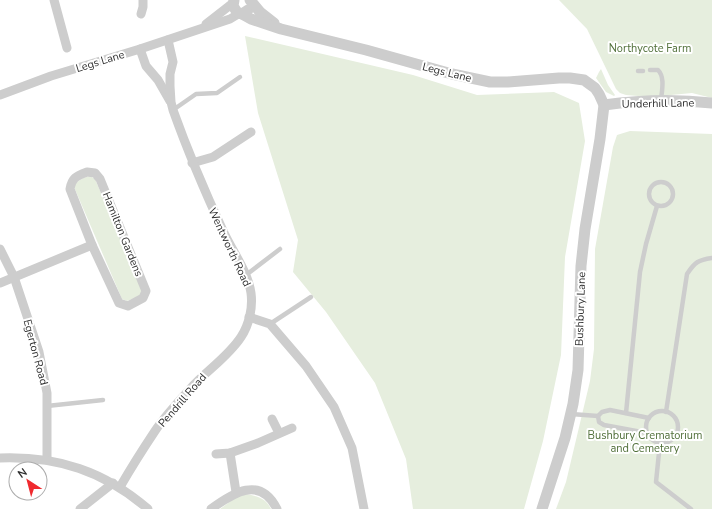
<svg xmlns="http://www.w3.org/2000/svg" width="712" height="509" viewBox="0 0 712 509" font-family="'Nunito Sans',sans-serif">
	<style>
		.green { fill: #e6eede }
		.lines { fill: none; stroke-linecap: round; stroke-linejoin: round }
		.service { stroke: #cdcdcd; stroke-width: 4.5 }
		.minor { stroke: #cdcdcd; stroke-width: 9 }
		.tertiary { stroke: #cdcdcd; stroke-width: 11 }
		.labels { text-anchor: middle; stroke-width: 4; stroke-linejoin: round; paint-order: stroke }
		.park-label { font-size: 11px; fill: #51703a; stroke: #fff }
		.street-label { font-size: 11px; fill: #303030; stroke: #fff }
	</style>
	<rect width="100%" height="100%" fill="#fff"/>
	<g class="green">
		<path d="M559,0H712V98L692,93L650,97L626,95L620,93L616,89L587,29Z"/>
		<path d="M245,36L413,75L477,95L554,92L579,103L585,141L565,257L561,355L543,441L524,509H413L406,459L375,383L326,312L293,272L298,240L258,113Z"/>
		<path d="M601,69L608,85L615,95L614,96L606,92L596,78L599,72Z"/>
		<path d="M630,131L712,134V509H556L566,482L590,381L594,349L595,249L613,147L617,135Z"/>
		<path d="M90,176L95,179L142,289L140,296L127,301L122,299L74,187C77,180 83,178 90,176Z"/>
		<path d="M246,494C257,496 266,498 271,509H220L235,498Z"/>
	</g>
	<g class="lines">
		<g class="service">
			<path d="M650,70H658C665,77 662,90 661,100"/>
			<path d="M638,71H643"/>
			<path d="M173,110L196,94L217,93L240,77"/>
			<circle cx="661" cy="194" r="12"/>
			<path d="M246,275L280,249"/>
			<path d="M270,324L311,297"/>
			<path d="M47,406L103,400"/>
			<circle cx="662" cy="427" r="16"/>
			<path d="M666,412L687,274C695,262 698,260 712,258"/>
			<path d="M626,413L640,272L646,244L657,206"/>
			<path d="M571,414L598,416L602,412L610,410L649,418"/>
			<path d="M598,416L599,422L604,425L647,433"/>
			<path d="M660,443L656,482L691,509"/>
		</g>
		<g class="minor">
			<path d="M54,0L67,48"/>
			<path d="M141,14L143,7V0"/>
			<path d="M206,24L233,3"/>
			<path d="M140,49L146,66L158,80L170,101"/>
			<path d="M0,95L51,76L140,49L230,19L240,13"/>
			<path d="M192,163L213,157L251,132"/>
			<path d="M87,172L95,173L100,179L146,291L143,298L128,306L119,303L92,245L70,189C72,178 76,176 87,172Z"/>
			<path d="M0,249L14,277L39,352L47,393V460"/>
			<path d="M0,283L92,245"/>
			<path d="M249,317L270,324L306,366L334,407L352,448L364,509"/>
			<path d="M272,419L279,433"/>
			<path d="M230,453L236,492"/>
			<path d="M216,454L230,453L258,443L292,428"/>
			<path d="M0,458C58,456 104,471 148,509"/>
			<path d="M120,487C131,468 143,449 155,431C165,416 178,402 190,389C206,371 228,357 241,337C249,325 253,308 251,293C248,272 233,252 224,233C205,192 188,152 173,110L171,102L170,86V74L173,62L168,40"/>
			<path d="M80,509L113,483"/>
			<path d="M211,509C233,493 260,475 277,509"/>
		</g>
		<g class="tertiary">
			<path d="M234,0L233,6L237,12L242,14L248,10"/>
			<path d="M250,0L260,12L274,23"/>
			<path d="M242,14L251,19L281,29L366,50L452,74L490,82H508L559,78H570L584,80L595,88L599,94L604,105L600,139L585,229L581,266L578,370L573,404L565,438L542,509"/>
			<path d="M604,105C639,100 677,99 712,103"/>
		</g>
	</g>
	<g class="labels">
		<g class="park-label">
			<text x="650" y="52">Northycote Farm</text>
			<text x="645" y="439">Bushbury Crematorium<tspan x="645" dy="13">and Cemetery</tspan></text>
		</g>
		<g class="street-label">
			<text transform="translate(100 61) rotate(-17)" y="4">Legs Lane</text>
			<text transform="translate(447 72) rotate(14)" y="4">Legs Lane</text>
			<text transform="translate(658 103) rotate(-1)" y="4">Underhill Lane</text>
			<text transform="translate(123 234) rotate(68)" y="4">Hamilton Gardens</text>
			<text transform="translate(230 247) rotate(65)" y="4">Wentworth Road</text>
			<text transform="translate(580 309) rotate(-88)" y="4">Bushbury Lane</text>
			<text transform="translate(36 352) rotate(75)" y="4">Egerton Road</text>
			<text transform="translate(182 400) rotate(-49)" y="4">Pendrill Road</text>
		</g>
	</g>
	<g transform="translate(28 481) rotate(324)"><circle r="19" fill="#ffffff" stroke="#acacac"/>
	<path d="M0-3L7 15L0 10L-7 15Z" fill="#f02a2f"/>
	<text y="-6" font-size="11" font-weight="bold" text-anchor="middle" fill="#303030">N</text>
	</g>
</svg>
